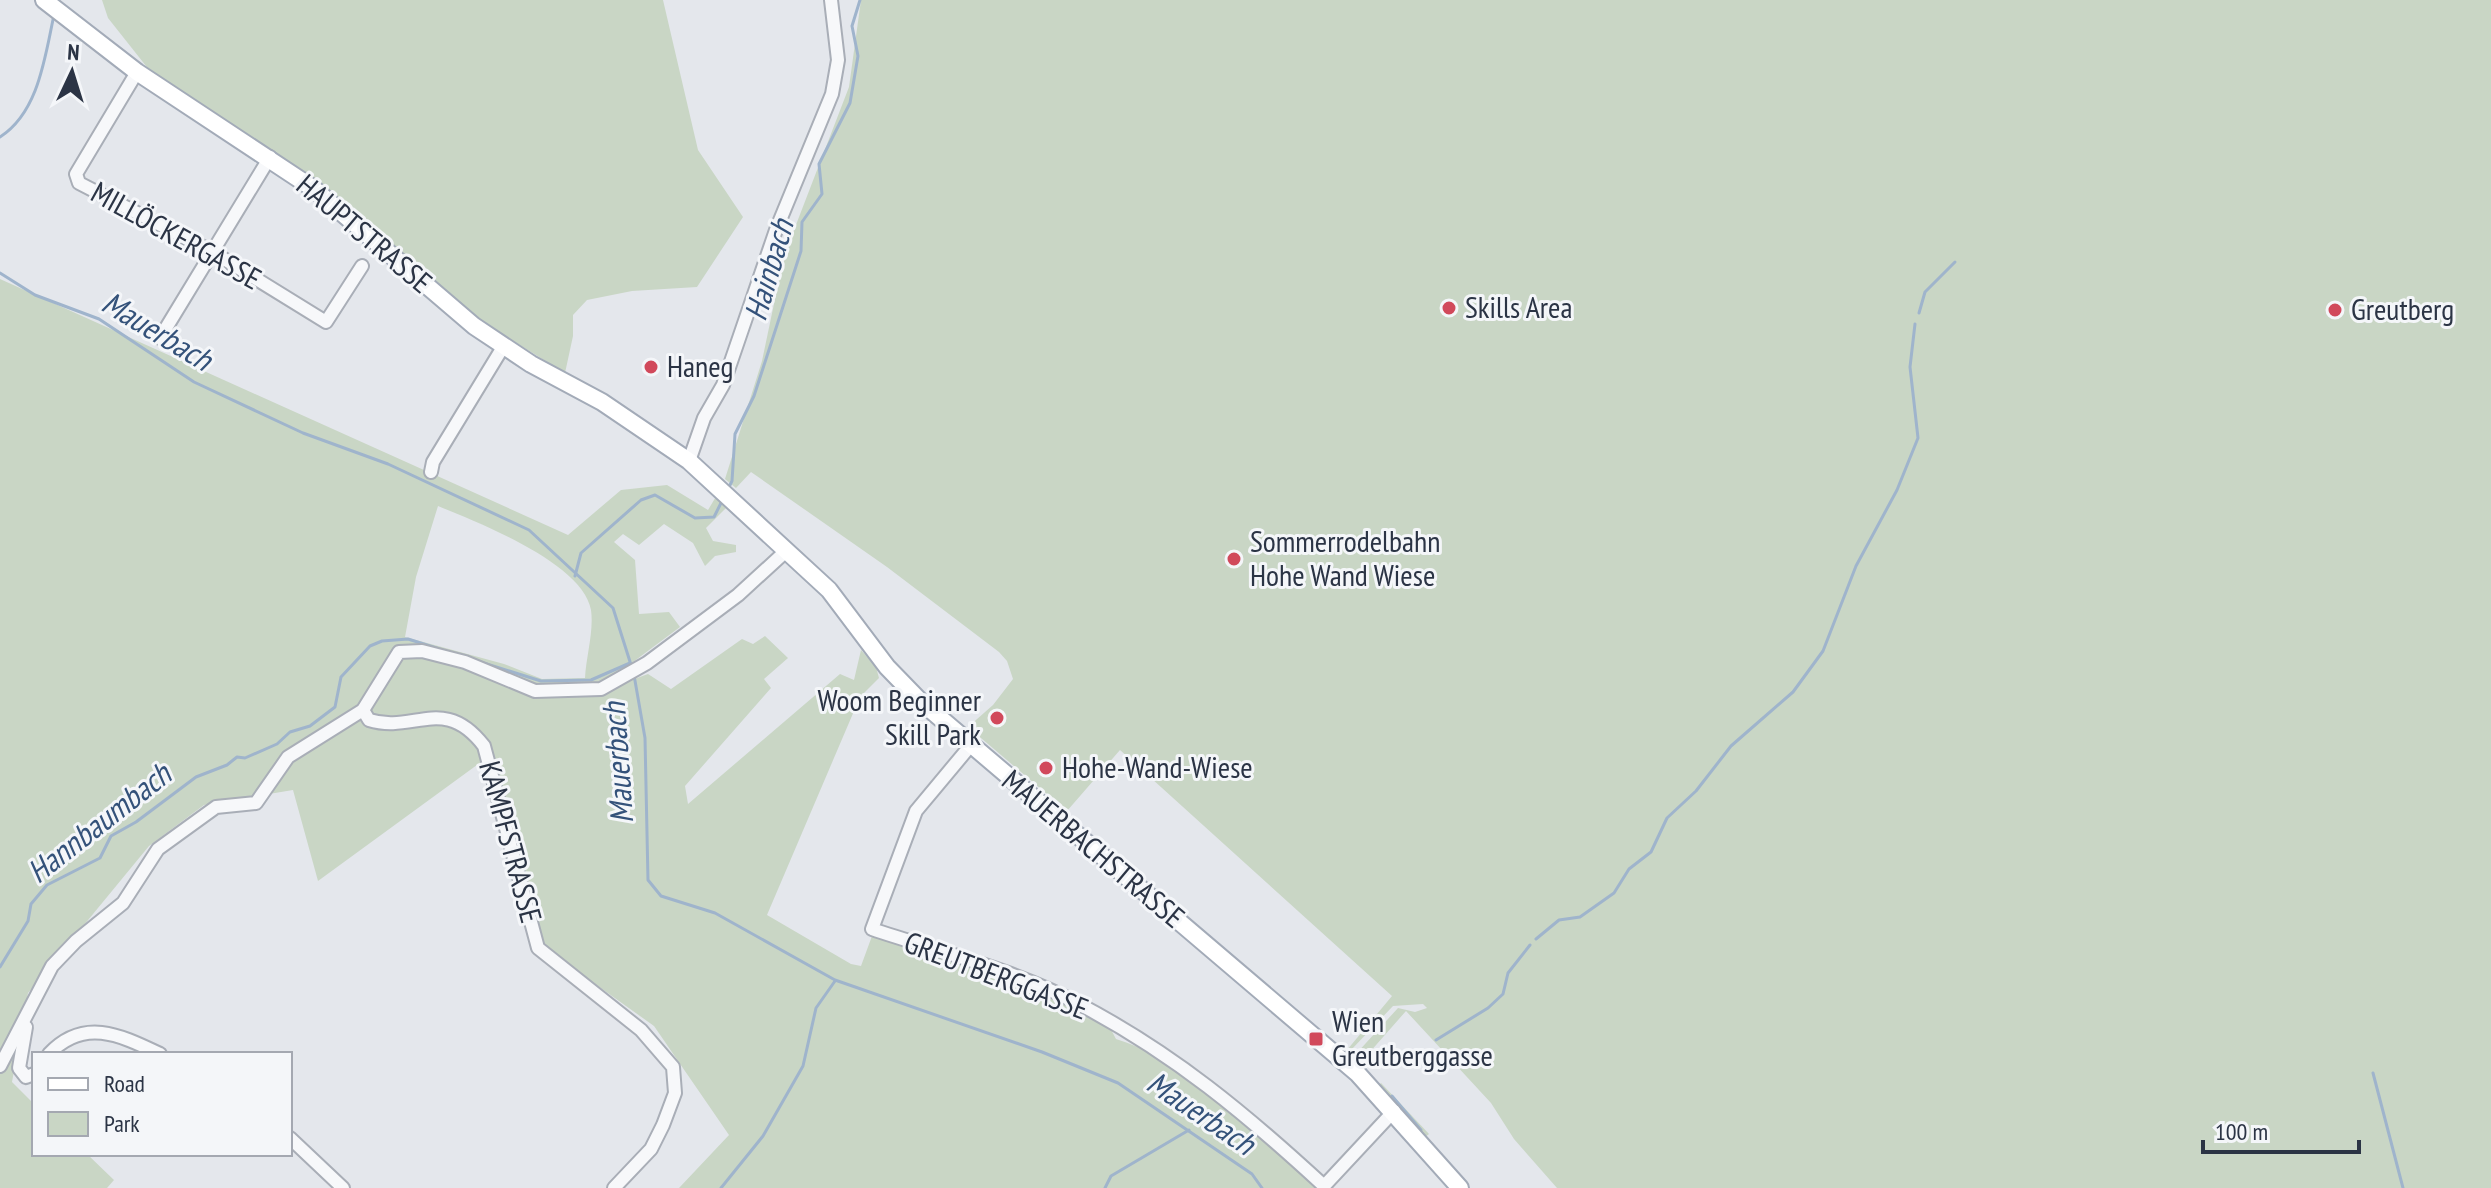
<svg xmlns="http://www.w3.org/2000/svg" width="2491" height="1188" viewBox="0 0 2491 1188" font-family="'PT Sans Narrow',sans-serif">
	<style>
		.green { fill: #c9d6c5; fill-rule: evenodd }
		.lines { fill: none; stroke-linecap: round; stroke-linejoin: round }
		.stream { stroke: #9fb4cc; stroke-width: 3 }
		.minor-casing { stroke: #a9aeb7; stroke-width: 16 }
		.major-casing { stroke: #a3abb8; stroke-width: 20 }
		.minor { stroke: #f7f8fa; stroke-width: 12 }
		.major { stroke: #fff; stroke-width: 16 }
		.poi-dot { fill: #d1495b; stroke: #f4f6f9; stroke-width: 3 }
		.labels { text-anchor: middle; stroke-width: 6; stroke-linejoin: round; paint-order: stroke }
		.street-label { font-size: 30px; fill: #2b3445; stroke: #f4f6f9 }
		.poi-label { font-size: 30px; fill: #2b3445; stroke: #f4f6f9; text-anchor: start }
		.water-label { font-size: 32px; font-style: italic; fill: #34527a; stroke: #f4f6f9 }
	</style>
	<rect width="100%" height="100%" fill="#e4e7ec"/>
	<g class="green">
		<path d="M102,0H663L698,150L743,217L697,287L632,291L587,300L573,315V336L565,373L463,310L336,197L150,71L108,18Z"/>
		<path d="M861,0H2491V1188H1557L1514,1139L1491,1103L1406,1011L1362,1061L1355,1055L1398,1008L1415,1012L1427,1008L1423,1004L1393,1006L1352,1049L1347,1050L1392,996L1120,750L1067,811L968,727L993,705L1013,679L1007,661L999,652L887,567L751,472L736,488L725,479L762,361L784,256L849,87Z"/>
		<path d="M0,279L568,535L621,490L667,485L708,510L717,495L728,506L706,528L713,541L736,545V552L715,556L705,566L693,543L664,524L639,545L623,534L614,542L635,560L639,614L669,612L680,627L625,668L629,681L648,674L671,689L742,639L753,644L765,636L788,658L764,679L771,688L685,786L688,804L840,674L854,680L861,650L876,667L879,678L860,697L767,915L851,964L861,966L872,936L882,937L1074,1005L1108,1024L1116,1039C1195,1063 1258,1135 1319,1188H679L729,1135L654,1026L542,946L492,754L318,881L293,790L204,805L149,846L28,993L12,1082L34,1104V1154H87L114,1180L107,1188H0ZM438,506C477,522 583,563 591,610C594,631 586,657 585,678L542,679L504,664L405,637L416,577Z"/>
		<path d="M1381,1083L1429,1134L1425,1137L1378,1086Z"/>
	</g>
	<g class="lines">
		<g class="stream">
			<path d="M0,137C39,112 45,56 54,15"/>
			<path d="M0,273L35,295L99,319L194,382L303,433L388,464L529,530L613,608L632,668"/>
			<path d="M1919,313L1925,292L1955,262"/>
			<path d="M727,491L732,481L735,434L754,396L801,251L802,222L822,194L819,164L850,103L858,56L852,26L860,0"/>
			<path d="M575,576L581,553L641,500L655,495L695,518L714,517L722,501"/>
			<path d="M634,675L645,738L648,880L661,896L715,913L835,980L1042,1052L1118,1083L1252,1174L1262,1188"/>
			<path d="M1536,939L1559,920L1580,917L1614,893L1629,869L1651,852L1667,818L1696,791L1731,746L1793,692L1823,651L1856,566L1897,490L1918,438L1910,367L1915,324"/>
			<path d="M0,967L28,921L31,904L47,885L100,858L111,836L136,822L196,777L227,765L237,757L245,758L277,744L290,732L310,726L335,707L341,677L370,646L382,641L408,639L541,681L591,680L630,663"/>
			<path d="M1436,1040L1488,1008L1503,994L1508,973L1530,945"/>
			<path d="M2373,1073L2403,1188"/>
			<path d="M1392,1096L1421,1130"/>
			<path d="M721,1188L763,1136L803,1066L816,1008L835,981"/>
			<path d="M1105,1188L1111,1176L1189,1130"/>
		</g>
		<defs>
			<g id="minor">
				<path d="M137,72L76,174L79,183L211,251L326,322L362,266"/>
				<path d="M160,338L270,157"/>
				<path d="M689,461L704,418L723,385L776,230L832,94L838,60L831,0"/>
				<path d="M431,472L433,462L503,347"/>
				<path d="M363,710L369,720C414,734 444,694 484,746L538,948L641,1030L673,1067L675,1093L663,1125L651,1149L614,1188"/>
				<path d="M971,745L916,811L872,929C940,952 1015,970 1079,1004C1174,1054 1246,1114 1324,1186L1394,1111"/>
				<path d="M26,1027L19,1068L26,1077L34,1074"/>
				<path d="M49,1054C84,1017 120,1035 160,1054"/>
				<path d="M0,1066L52,966L76,941L123,903L158,849L216,807L256,803L288,757L363,710L399,652L422,651L465,662L535,691L601,689L647,663L738,595L785,552"/>
				<path d="M290,1138L343,1188"/>
			</g>
			<path id="major" d="M44,0L137,72L314,189L474,326L531,364L602,402L689,461L829,590L887,667L919,700L1358,1074L1460,1188"/>
		</defs>
		<use href="#minor" class="minor-casing"/>
		<use href="#major" class="major-casing"/>
		<use href="#minor" class="minor"/>
		<use href="#major" class="major"/>
	</g>
	<g class="poi-dot">
		<circle cx="1449" cy="308" r="8"/>
		<circle cx="2335" cy="310" r="8"/>
		<circle cx="651" cy="367" r="8"/>
		<circle cx="1234" cy="559" r="8"/>
		<circle cx="997" cy="718" r="8"/>
		<circle cx="1046" cy="768" r="8"/>
		<rect x="1308" y="1031" width="16" height="16" rx="4"/>
	</g>
	<g class="labels">
		<g class="street-label">
			<text transform="translate(364 234) rotate(40)" y="10">HAUPTSTRASSE</text>
			<text transform="translate(176 236) rotate(29)" y="10">MILLÖCKERGASSE</text>
			<text transform="translate(510 842) rotate(75)" y="10">KAMPFSTRASSE</text>
			<text transform="translate(1093 849) rotate(40)" y="10">MAUERBACHSTRASSE</text>
			<text transform="translate(996 976) rotate(21)" y="10">GREUTBERGGASSE</text>
		</g>
		<g class="poi-label">
			<text x="1465" y="318">Skills Area</text>
			<text x="2351" y="320">Greutberg</text>
			<text x="667" y="377">Haneg</text>
			<text x="1250" y="552">Sommerrodelbahn<tspan x="1250" dy="34">Hohe Wand Wiese</tspan></text>
			<text x="981" y="711" text-anchor="end">Woom Beginner<tspan x="981" dy="34">Skill Park</tspan></text>
			<text x="1062" y="778">Hohe-Wand-Wiese</text>
			<text x="1332" y="1032">Wien<tspan x="1332" dy="34">Greutberggasse</tspan></text>
		</g>
		<g class="water-label">
			<text transform="translate(769 270) rotate(-74)" y="11">Hainbach</text>
			<text transform="translate(157 331) rotate(31)" y="11">Mauerbach</text>
			<text transform="translate(618 763) rotate(-94)" y="11">Mauerbach</text>
			<text transform="translate(99 823) rotate(-38)" y="11">Hannbaumbach</text>
			<text transform="translate(1201 1113) rotate(34)" y="11">Mauerbach</text>
		</g>
	</g>
	<rect x="32" y="1052" width="260" height="104" fill="#f4f6f9" stroke="#a4a8b1" stroke-width="2"/>
	<rect x="48" y="1078" width="40" height="12" fill="#ffffff" stroke="#a4a8b1" stroke-width="2"/>
	<text x="104" y="1092" font-size="24" fill="#2b3445">Road</text>
	<rect x="48" y="1112" width="40" height="24" fill="#c9d6c5" stroke="#a4a8b1" stroke-width="2"/>
	<text x="104" y="1132" font-size="24" fill="#2b3445">Park</text>
	<g transform="translate(72 72) rotate(4)" stroke="#f4f6f9" stroke-width="6" paint-order="stroke">
	<path d="M0-6L14 30L0 20L-14 30Z" fill="#2b3445"/>
	<text y="-12" font-size="22" font-weight="bold" text-anchor="middle" fill="#2b3445">N</text>
	</g>
	<path d="M2203 1140v12h156v-12" fill="none" stroke="#2b3445" stroke-width="4"/>
	<text x="2215" y="1140" font-size="24" fill="#2b3445" stroke="#f4f6f9" stroke-width="6" paint-order="stroke">100 m</text>
</svg>
